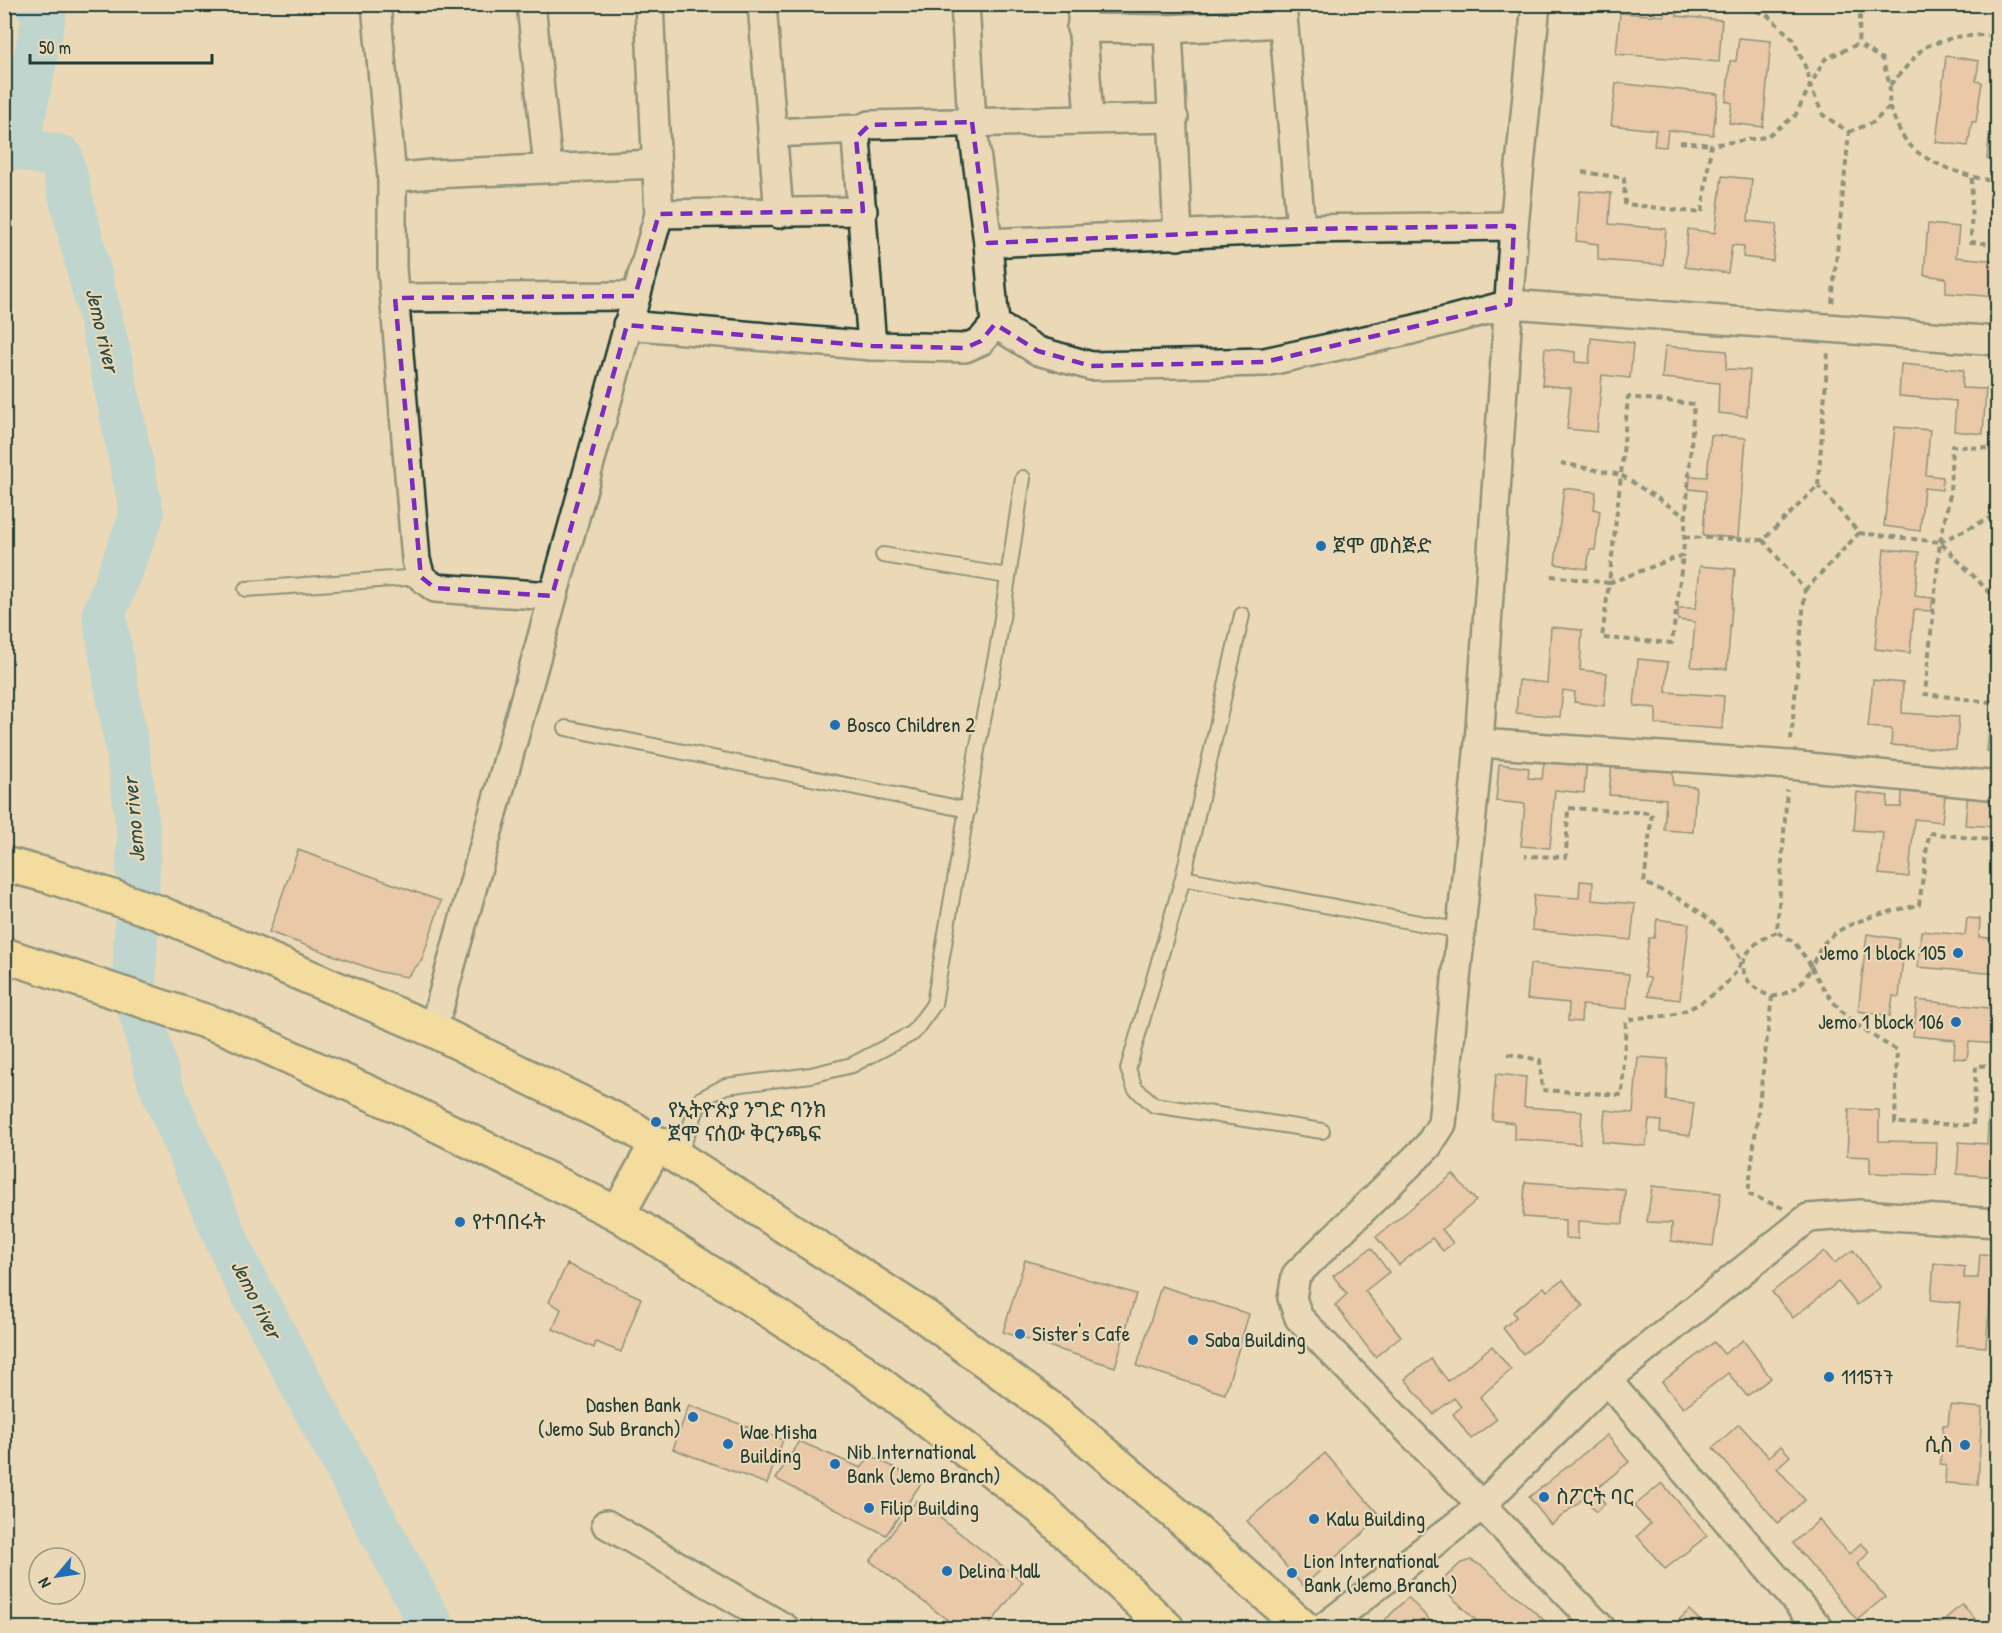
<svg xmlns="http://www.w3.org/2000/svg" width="2002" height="1633" viewBox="0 0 2002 1633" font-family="'Patrick Hand','Noto Sans Ethiopic',sans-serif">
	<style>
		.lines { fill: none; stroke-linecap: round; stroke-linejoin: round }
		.river { stroke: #8bd1ec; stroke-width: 44 }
		.building { fill: #e6b597; stroke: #1f3d34; stroke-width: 1.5 }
		.service-casing { stroke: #1f3d34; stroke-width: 18 }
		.minor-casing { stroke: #1f3d34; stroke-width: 32 }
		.primary-casing { stroke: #1f3d34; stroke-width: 38 }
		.path { stroke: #1f3d34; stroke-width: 4; stroke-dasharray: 6 4.5; stroke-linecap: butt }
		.service { stroke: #ebd8b6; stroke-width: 14 }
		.minor { stroke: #ebd8b6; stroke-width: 27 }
		.primary { stroke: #fddf80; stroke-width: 33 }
		.marked { fill: none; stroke: #7b2cbf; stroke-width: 4.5; stroke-dasharray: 12 8; stroke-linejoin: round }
		.poi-dot { fill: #1f6fb2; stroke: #ebd8b6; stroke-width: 2 }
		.labels { text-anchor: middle; stroke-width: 4.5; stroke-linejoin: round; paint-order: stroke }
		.poi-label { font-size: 21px; fill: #1f3d34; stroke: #ebd8b6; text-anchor: start }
		.water-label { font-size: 22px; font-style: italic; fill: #2a4c46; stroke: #ebd8b6 }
	</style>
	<rect width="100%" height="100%" fill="#ebd8b6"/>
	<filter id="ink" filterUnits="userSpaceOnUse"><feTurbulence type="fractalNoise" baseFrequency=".0167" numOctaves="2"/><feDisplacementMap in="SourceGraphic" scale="12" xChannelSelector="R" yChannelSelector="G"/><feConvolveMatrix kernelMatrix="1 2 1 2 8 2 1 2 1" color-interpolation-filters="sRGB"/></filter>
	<g filter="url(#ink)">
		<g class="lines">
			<path class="river" d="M36,4L45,11L17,148L61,157L107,345L142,514L104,614L128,753L139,835L134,987L160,1084L239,1268L433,1628"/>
		</g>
		<g class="building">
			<path d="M1665,4H1678L1677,16L1722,20L1719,62L1616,54L1620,13L1664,16Z"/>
			<path d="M1739,38L1771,41L1763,127L1729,123L1732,103L1726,101L1730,61H1736Z"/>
			<path d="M1946,56L1979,61L1976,81L1982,82L1976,122H1972L1968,146L1936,142Z"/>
			<path d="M1616,83L1718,94L1713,135L1668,130L1666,147L1654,146L1656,130L1611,125Z"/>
			<path d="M1991,118L1998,119V161L1987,159Z"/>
			<path d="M1722,176L1752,179L1748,221L1777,224L1773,261L1743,257L1744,246L1732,245L1728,273L1685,267L1688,229L1715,233Z"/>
			<path d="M1580,191L1611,193L1609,224L1666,229L1663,265L1598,260V244L1576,241Z"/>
			<path d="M1928,224L1959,227L1956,257L1998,261V297L1946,293V278L1924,275Z"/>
			<path d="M1591,338L1633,343L1630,378L1602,375L1597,432L1567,429L1571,388L1542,385L1545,348L1575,352V362L1589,363Z"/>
			<path d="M1665,346L1727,351L1726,369L1750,370L1747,416L1718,413L1719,383L1662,378Z"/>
			<path d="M1901,364L1963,370L1962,388L1986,389L1983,434L1954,431L1956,401L1899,396Z"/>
			<path d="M1895,427L1930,430L1926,475L1943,477L1942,490L1924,488L1920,531L1884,526Z"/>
			<path d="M1711,435L1746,438L1738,538L1703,535L1706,491L1689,489L1690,476L1707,477Z"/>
			<path d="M1564,488L1596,492L1594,509L1600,511L1595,550H1590L1587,569L1555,564Z"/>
			<path d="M1884,549L1919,552L1915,596L1933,598L1931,611L1914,610L1910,653L1875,649Z"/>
			<path d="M1700,566L1735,569L1727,669L1691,667L1695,622L1678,620V608H1696Z"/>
			<path d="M1551,627L1582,630L1580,670L1607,673L1604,706L1574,702L1575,692L1563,690L1560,717L1516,713L1519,680L1547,683Z"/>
			<path d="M1638,659L1668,662L1666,692L1724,696L1722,729L1656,724V708L1634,706Z"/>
			<path d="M1873,680L1903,683L1902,713L1959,717L1956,750L1891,745L1892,729L1868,727Z"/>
			<path d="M1990,719L1998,720V753L1987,751Z"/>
			<path d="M1545,754L1587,759L1584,793L1555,790L1550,848L1521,846L1525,804L1496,801L1499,764L1529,768L1528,778L1542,779Z"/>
			<path d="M1612,762L1673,768V785L1696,787L1693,832L1664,830L1666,799L1609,795Z"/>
			<path d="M1903,783L1946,788L1942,822L1914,819L1909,877L1879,874L1883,832L1854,830L1857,792L1888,796L1887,807H1901Z"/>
			<path d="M1968,792L1998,795V827L1965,825Z"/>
			<path d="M298,850L441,901L422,960L407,977L380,972L269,932Z"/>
			<path d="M1580,881L1593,882L1592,900L1635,904L1631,940L1532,930L1534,895L1579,898Z"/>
			<path d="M1967,918L1980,919L1979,937L1998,939V974L1918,967L1921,931L1965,935Z"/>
			<path d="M1657,919L1689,924L1680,1000L1648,996L1650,978L1644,977L1649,938H1654Z"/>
			<path d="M1867,934L1899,939L1898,957L1903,958L1899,997L1893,996L1890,1016L1858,1011Z"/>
			<path d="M1530,964L1629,974L1627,1009L1582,1005L1581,1022L1568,1021L1569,1003L1527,999Z"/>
			<path d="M1917,1000L1998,1009V1044L1969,1042L1967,1059L1954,1058L1955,1040L1913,1036Z"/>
			<path d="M1638,1057L1668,1059L1666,1100L1694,1103L1690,1136L1660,1132L1661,1121L1649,1120L1646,1146L1602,1142L1605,1110L1633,1113Z"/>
			<path d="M1496,1074L1526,1077L1524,1107L1582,1111L1580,1144L1514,1139V1123L1492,1120Z"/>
			<path d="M1990,1088H1998V1177L1957,1174L1959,1142L1987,1144Z"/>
			<path d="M1849,1109L1879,1110V1141L1937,1142L1936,1175L1870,1173V1157L1847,1156Z"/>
			<path d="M1453,1174L1476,1201L1442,1229L1453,1243L1443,1251L1432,1238L1399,1265L1376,1237Z"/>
			<path d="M1525,1182L1625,1189L1623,1224L1578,1221V1239L1565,1238V1220L1523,1217Z"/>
			<path d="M1652,1186L1721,1193L1713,1246L1671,1241L1672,1223L1647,1222Z"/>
			<path d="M1371,1248L1389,1272L1365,1291L1401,1336L1375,1357L1335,1305L1347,1294L1333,1276Z"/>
			<path d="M1853,1250L1881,1288L1857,1305L1838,1282L1793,1318L1772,1292L1824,1251L1834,1263Z"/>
			<path d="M1980,1254L1998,1255V1290L1991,1289L1986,1347L1956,1345L1960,1303L1931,1300L1934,1263L1965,1267L1964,1278H1978Z"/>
			<path d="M1025,1260L1136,1294L1115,1367L1003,1332Z"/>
			<path d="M567,1264L641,1298L621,1352L596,1342L594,1348L553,1329L561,1309L549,1302Z"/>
			<path d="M1563,1280L1583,1306L1523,1354L1503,1328L1516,1317L1513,1312L1544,1287L1547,1291Z"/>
			<path d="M1161,1286L1249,1314L1225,1394L1137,1366Z"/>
			<path d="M1743,1340L1771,1378L1747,1396L1728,1373L1683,1408L1662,1382L1714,1342L1724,1354Z"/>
			<path d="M1492,1346L1511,1370L1480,1397L1497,1419L1471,1439L1453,1414L1461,1407L1454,1398L1433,1414L1405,1379L1431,1359L1448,1381Z"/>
			<path d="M689,1405L783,1440L767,1484L673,1449Z"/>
			<path d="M1950,1405L1982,1408L1978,1485L1945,1483L1946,1465L1940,1464L1943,1425H1948Z"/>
			<path d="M1739,1424L1769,1457L1781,1446L1790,1456L1777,1468L1805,1500L1778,1523L1713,1448Z"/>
			<path d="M1607,1435L1629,1462L1595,1490L1605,1504L1596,1512L1584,1498L1551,1525L1529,1497Z"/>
			<path d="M799,1441L861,1468L868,1459L874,1457L922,1482L886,1535L776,1479Z"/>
			<path d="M1325,1453L1381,1517L1303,1586L1247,1521Z"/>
			<path d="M1662,1483L1707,1536L1665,1569L1637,1536L1650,1524L1634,1506Z"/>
			<path d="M917,1500L1023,1582L987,1628H958L870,1561Z"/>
			<path d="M1819,1520L1849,1554L1861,1543L1870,1552L1857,1564L1885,1597L1857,1620L1793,1543Z"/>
			<path d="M1471,1560L1482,1566L1553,1628H1484L1438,1584L1461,1563Z"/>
			<path d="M1408,1597L1437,1628H1377Z"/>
			<path d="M1962,1604L1983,1628H1935Z"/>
			<path d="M1689,1610L1708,1628H1671Z"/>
		</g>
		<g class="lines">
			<defs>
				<g id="service">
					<path d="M883,555L1007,576"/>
					<path d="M246,589L421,577"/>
					<path d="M1242,615L1183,878L1128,1069L1135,1088L1154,1105L1322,1131"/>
					<path d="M566,728L968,810"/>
					<path d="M1183,878L1461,931"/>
					<path d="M678,1157L701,1099L726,1086L811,1075L852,1065L913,1033L934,1004L977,750L997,651L1023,478"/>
				</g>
				<g id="minor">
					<path d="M376,4L392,178V268L416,560L421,577L435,588L552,596"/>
					<path d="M531,4L548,167"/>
					<path d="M762,4L779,214"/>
					<path d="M1081,4L1089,119"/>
					<path d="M1282,4L1301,229"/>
					<path d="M1536,4L1514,226L1479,743L1442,1124L1428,1146L1296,1275L1292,1298L1299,1318L1601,1628"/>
					<path d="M1081,28L1168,29L1283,23"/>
					<path d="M1168,29L1178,236"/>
					<path d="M772,133L860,129"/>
					<path d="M392,178L431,174L655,164"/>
					<path d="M659,214L863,211"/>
					<path d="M988,243L1301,229L1514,226"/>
					<path d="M395,298L635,296"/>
					<path d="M995,324L1038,351L1091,366L1265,362L1411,330L1510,304L1998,341"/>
					<path d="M627,325L872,346L965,348L981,341L995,324L988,243L972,122L965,4"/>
					<path d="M872,346L856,138L860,129L869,125L1174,118"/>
					<path d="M1479,743L1789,765L1998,786"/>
					<path d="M433,1030L659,214L649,4"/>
					<path d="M1607,1380L1819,1628"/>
					<path d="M606,1524L785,1628"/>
					<path d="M1323,1628L1480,1507L1607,1380L1808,1218L1860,1214L1998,1223"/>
				</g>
				<g id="primary">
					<path d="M4,864L50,876L157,912L433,1030L632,1128L924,1316L1058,1414L1189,1525L1304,1628"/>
					<path d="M4,955L226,1028L405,1109L618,1214L862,1370L1042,1509L1167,1628"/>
					<path d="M618,1214L657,1143"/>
				</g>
			</defs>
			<use href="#service" class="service-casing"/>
			<use href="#minor" class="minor-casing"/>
			<use href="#primary" class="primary-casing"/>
			<g class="path">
				<path d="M1716,4L1730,5"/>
				<path d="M1890,85L1924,47L1955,37L1998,34"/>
				<path d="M1889,107C1895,119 1900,135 1909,144C1925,164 1972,178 1998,182"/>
				<path d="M1849,132L1874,122L1889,107L1890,85L1882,59L1858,44"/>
				<path d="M1680,142L1711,145"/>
				<path d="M1582,172L1624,178L1625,204L1702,213L1711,145L1766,137L1795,116L1810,86L1808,73L1793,39L1766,14L1730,4"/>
				<path d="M1972,178L1971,242L1998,244"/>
				<path d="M1832,303L1849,132L1823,115L1810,86L1825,59L1858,44L1861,4"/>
				<path d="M1998,449L1952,446L1950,495L1940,542L1925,694L1998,703"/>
				<path d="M1561,463L1621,475L1628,397L1694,404L1683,555L1609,583L1621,475L1685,516"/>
				<path d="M1859,533L1940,542L1998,601"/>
				<path d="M1684,537L1763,540"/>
				<path d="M1940,542L1998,514"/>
				<path d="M1551,576L1609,583L1602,638L1672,643L1683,555"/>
				<path d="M1805,590L1859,533L1818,486"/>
				<path d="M1791,740L1805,590L1763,540L1818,486L1828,352"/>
				<path d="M1998,841L1929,833L1919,905C1892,911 1846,920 1826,941C1820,948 1816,958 1811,966C1833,1010 1855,1027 1897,1050L1895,1123L1973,1125L1976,1066L1998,1065"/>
				<path d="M1772,997C1791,993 1805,985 1811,966L1795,943L1777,932"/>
				<path d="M1508,1054L1540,1060L1542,1090L1622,1095L1626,1021C1639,1016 1651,1018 1664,1016C1692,1013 1731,987 1742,961C1720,920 1687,900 1644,883L1652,813L1568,808L1566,857L1525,856"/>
				<path d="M1783,1208L1748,1194L1772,997C1728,979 1738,947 1777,932L1787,790"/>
			</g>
			<use href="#service" class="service"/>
			<use href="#minor" class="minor"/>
			<use href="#primary" class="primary"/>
		</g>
	</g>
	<path d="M0 0H2002V1633H0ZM972,122L988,243L1301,229L1514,226L1510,304L1265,362L1091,366L1038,351L995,324L981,341L965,348L872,346L627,325L552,596L435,588L421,577L395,298L635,296L659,214L863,211L856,138L869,125Z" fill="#ebd8b6" fill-opacity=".55" fill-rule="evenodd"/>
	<path class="marked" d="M972,122L988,243L1301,229L1514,226L1510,304L1265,362L1091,366L1038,351L995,324L981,341L965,348L872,346L627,325L552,596L435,588L421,577L395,298L635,296L659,214L863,211L856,138L869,125Z"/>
	<g class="poi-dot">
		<circle cx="1321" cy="546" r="6"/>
		<circle cx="835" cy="725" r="6"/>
		<circle cx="1958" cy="953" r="6"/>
		<circle cx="1956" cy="1022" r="6"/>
		<circle cx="656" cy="1122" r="6"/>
		<circle cx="460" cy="1222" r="6"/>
		<circle cx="1020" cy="1334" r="6"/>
		<circle cx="1193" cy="1340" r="6"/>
		<circle cx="1829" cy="1377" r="6"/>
		<circle cx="693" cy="1417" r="6"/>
		<circle cx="728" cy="1444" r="6"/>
		<circle cx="1965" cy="1445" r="6"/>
		<circle cx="835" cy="1464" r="6"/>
		<circle cx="1544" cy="1497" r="6"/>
		<circle cx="869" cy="1508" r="6"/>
		<circle cx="1314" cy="1519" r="6"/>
		<circle cx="947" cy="1571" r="6"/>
		<circle cx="1292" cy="1573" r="6"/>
	</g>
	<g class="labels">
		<g class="poi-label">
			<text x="1333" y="553">ጀሞ መስጅድ</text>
			<text x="847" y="732">Bosco Children 2</text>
			<text x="1946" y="960" text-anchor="end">Jemo 1 block 105</text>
			<text x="1944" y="1029" text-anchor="end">Jemo 1 block 106</text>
			<text x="668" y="1117">የኢትዮጵያ ንግድ ባንክ<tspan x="668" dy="24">ጀሞ ናሰው ቅርንጫፍ</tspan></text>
			<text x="472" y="1229">የተባበሩት</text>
			<text x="1032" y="1341">Sister's Cafe</text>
			<text x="1205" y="1347">Saba Building</text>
			<text x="1841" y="1384">111577</text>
			<text x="681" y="1412" text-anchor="end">Dashen Bank<tspan x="681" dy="24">(Jemo Sub Branch)</tspan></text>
			<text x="740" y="1439">Wae Misha<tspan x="740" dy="24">Building</tspan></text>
			<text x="1953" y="1452" text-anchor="end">ሲስ</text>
			<text x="847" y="1459">Nib International<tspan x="847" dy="24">Bank (Jemo Branch)</tspan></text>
			<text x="1556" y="1504">ስፖርት ባር</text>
			<text x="881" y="1515">Filip Building</text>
			<text x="1326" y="1526">Kalu Building</text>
			<text x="1304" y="1568">Lion International<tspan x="1304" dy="24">Bank (Jemo Branch)</tspan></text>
			<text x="959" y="1578">Delina Mall</text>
		</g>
		<g class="water-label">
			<text transform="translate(103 330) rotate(77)" y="8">Jemo river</text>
			<text transform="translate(133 820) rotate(-95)" y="8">Jemo river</text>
			<text transform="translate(257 1299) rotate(63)" y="8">Jemo river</text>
		</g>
	</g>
	<rect width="2002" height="1633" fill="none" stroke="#ebd8b6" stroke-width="24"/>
	<rect x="12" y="12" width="1978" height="1609" fill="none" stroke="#1f3d34" stroke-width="2" filter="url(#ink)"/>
	<g transform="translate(57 1576) rotate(241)"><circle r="28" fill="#ebd8b6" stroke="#999a82" stroke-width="1.5"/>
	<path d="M0-4.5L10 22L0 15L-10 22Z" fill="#1f6fb2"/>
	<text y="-9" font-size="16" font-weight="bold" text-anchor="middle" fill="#1f3d34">N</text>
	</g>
	<path d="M30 54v9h182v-9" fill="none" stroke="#1f3d34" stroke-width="3"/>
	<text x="39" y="54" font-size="18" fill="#1f3d34" stroke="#ebd8b6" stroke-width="4.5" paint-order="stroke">50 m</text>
</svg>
